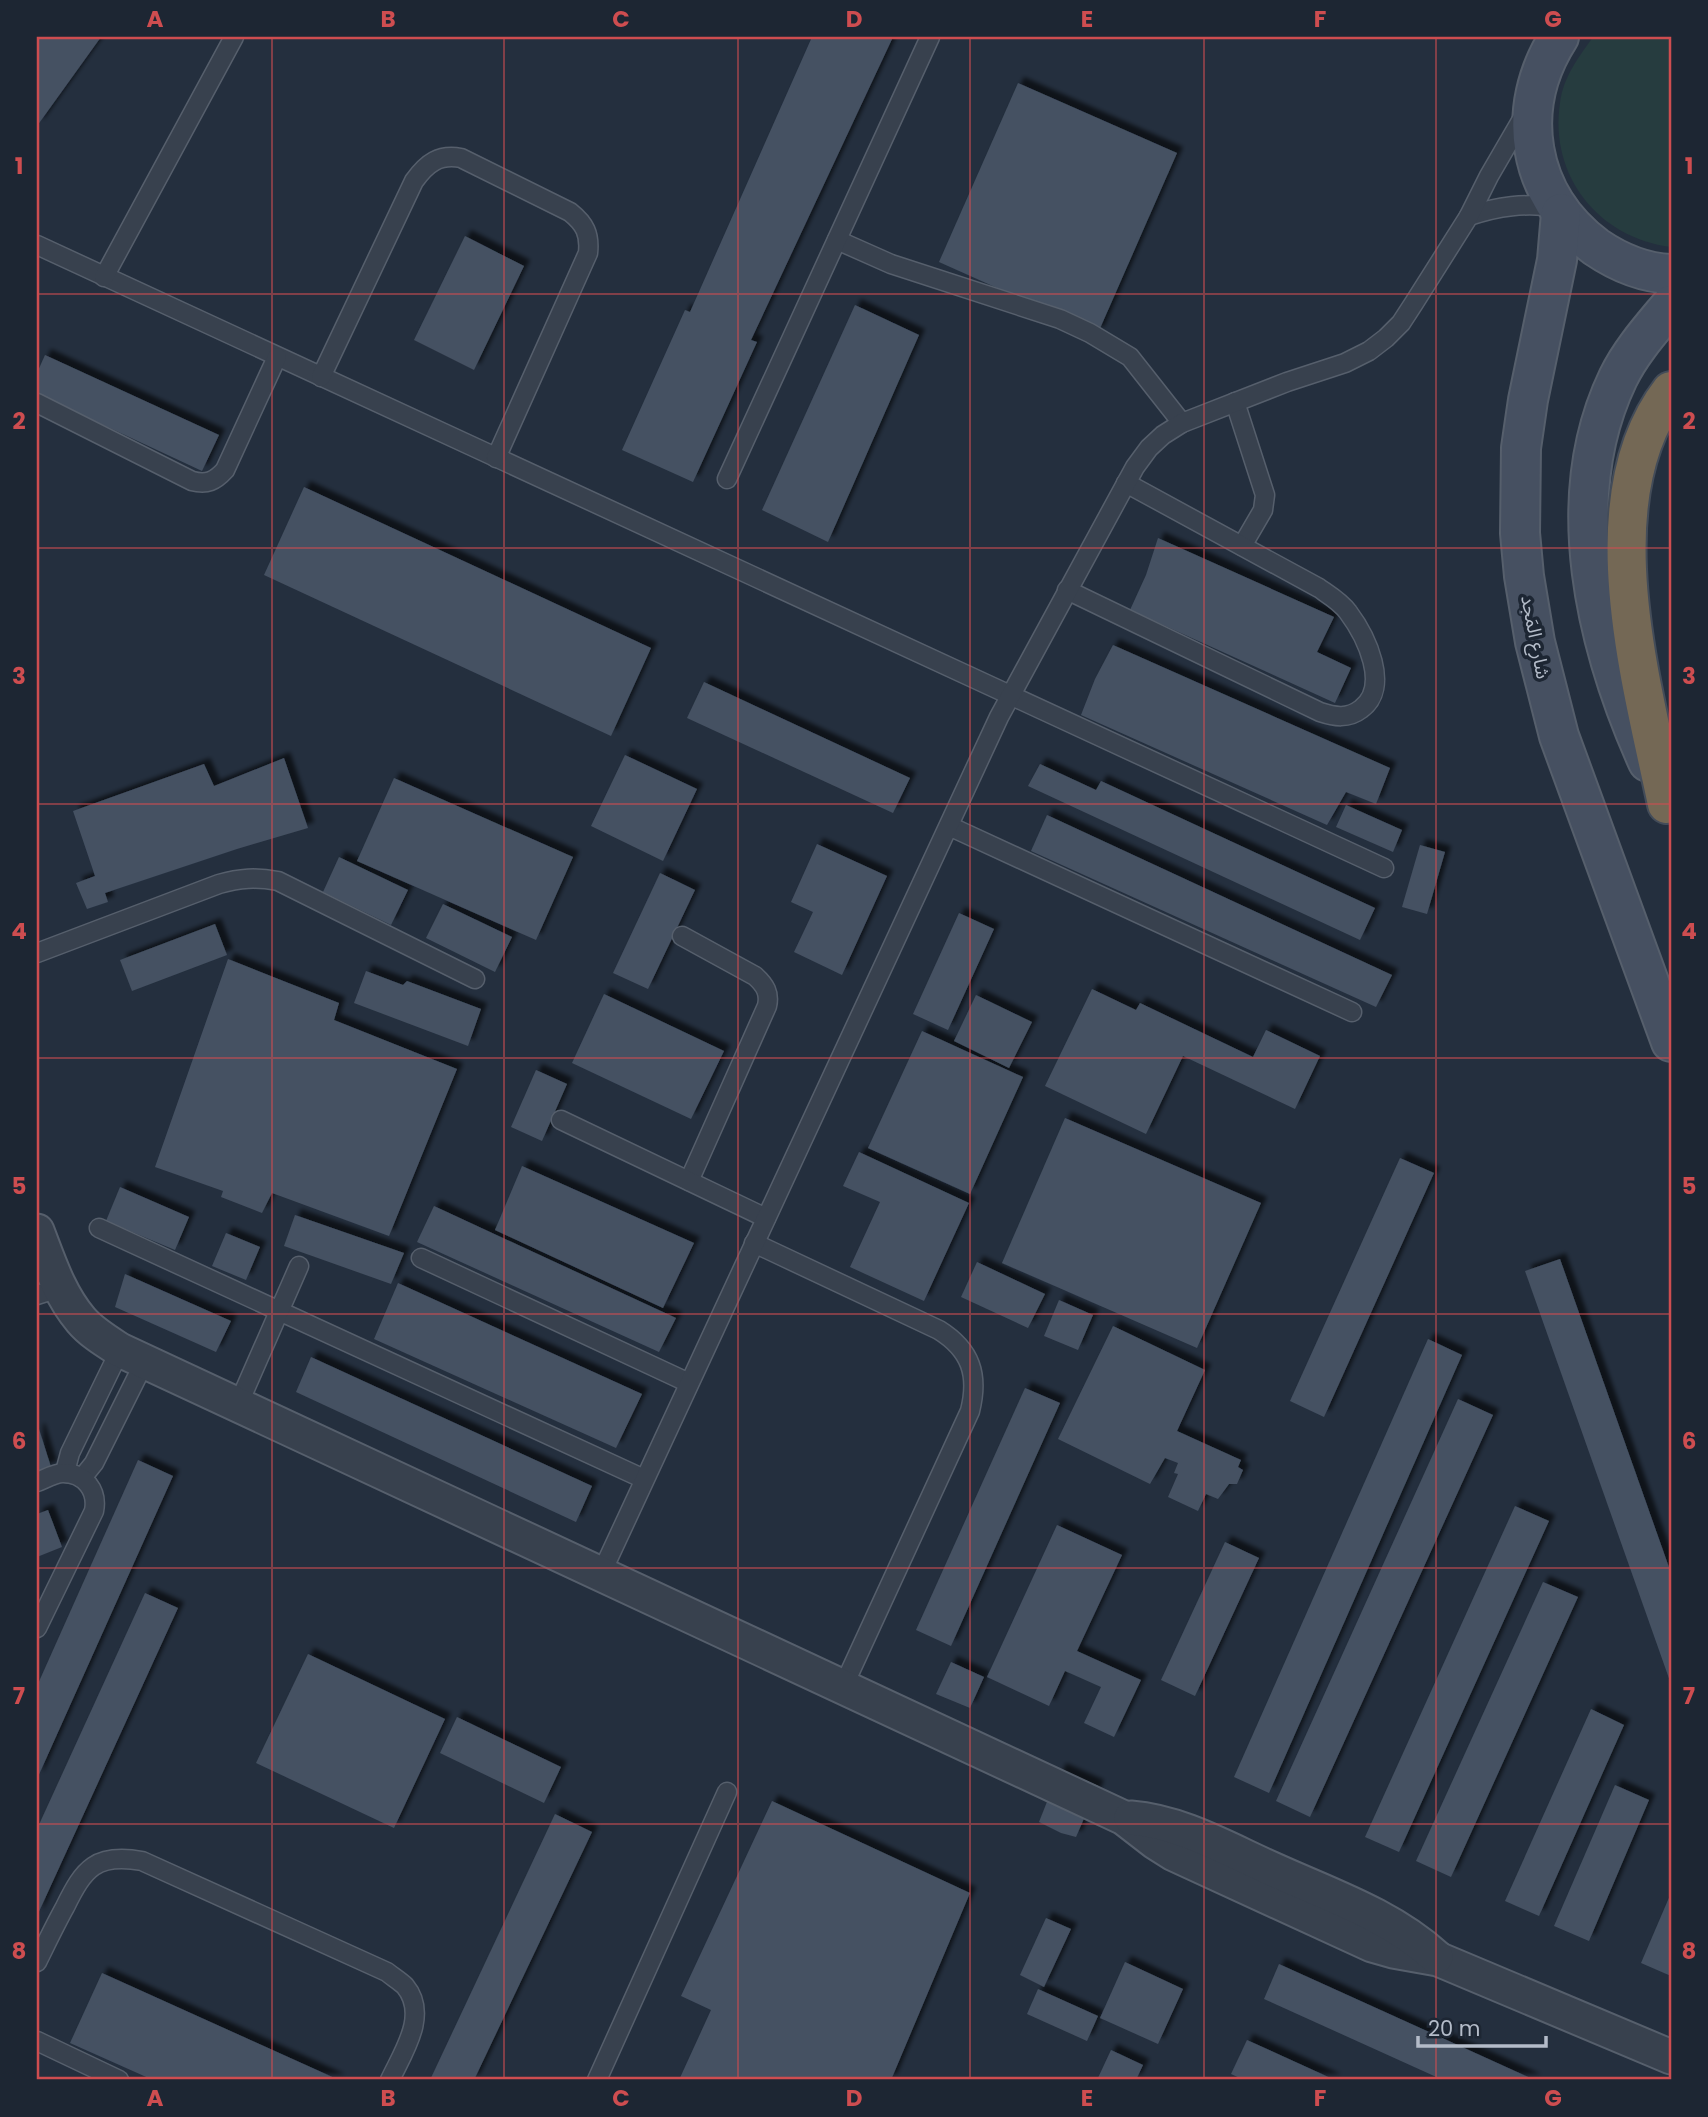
<svg xmlns="http://www.w3.org/2000/svg" width="1708" height="2117" viewBox="0 0 1708 2117" font-family="Poppins,'Noto Sans Arabic',sans-serif">
	<style>
		.green { fill: #263c3f }
		.building { fill: #455162; filter: url(#shadow) }
		.lines { fill: none; stroke-linecap: round; stroke-linejoin: round }
		.lane-casing { stroke: #565f6c; stroke-width: 21 }
		.street-casing { stroke: #565f6c; stroke-width: 37 }
		.secondary-casing { stroke: #565f6c; stroke-width: 42 }
		.highway-casing { stroke: #434c59; stroke-width: 42 }
		.lane { stroke: #38414e; stroke-width: 18 }
		.street { stroke: #38414e; stroke-width: 33 }
		.secondary { stroke: #465061; stroke-width: 38 }
		.highway { stroke: #746855; stroke-width: 38 }
		.grid { fill: none; stroke: #ce4d50; stroke-width: 2; stroke-opacity: 0.55 }
		.labels { text-anchor: middle; stroke-width: 7; stroke-linejoin: round; paint-order: stroke }
		.street-label { font-size: 19px; fill: #b4bcc9; stroke: #1d2633 }
		.neatline { fill: none; stroke: #ce4d50; stroke-width: 2.5 }
		.grid-label { font-size: 23px; text-anchor: middle; font-weight: bold; fill: #ce4d50 }
	</style>
	<defs>
		<filter id="shadow"><feDropShadow dx="6" dy="-6" stdDeviation="2" flood-color="#0009"/></filter>
	</defs>
	<rect width="100%" height="100%" fill="#242f3e"/>
	<path class="green" d="M1593,37H1671V247C1599,238 1549,176 1560,103C1563,77 1579,57 1593,37Z"/>
	<g class="building">
		<path d="M37,37H101L37,126Z"/>
		<path d="M812,37H893L751,340L757,342L693,482L622,450L685,310L690,312Z"/>
		<path d="M1018,83L1177,153L1098,333L939,262Z"/>
		<path d="M465,236L524,266L474,370L414,340Z"/>
		<path d="M855,305L919,335L828,542L762,510Z"/>
		<path d="M45,355L219,435L202,471L37,394V373Z"/>
		<path d="M304,487L651,648L611,736L264,575Z"/>
		<path d="M1158,538L1334,617L1317,652L1351,668L1335,703L1130,610L1146,575Z"/>
		<path d="M1113,645L1390,768L1376,804L1346,792L1327,825L1081,715L1095,679Z"/>
		<path d="M704,682L910,778L893,813L687,718Z"/>
		<path d="M625,755L697,789L663,861L591,826Z"/>
		<path d="M284,758L308,828L237,849L105,893L108,902L87,909L76,883L95,876L73,811L204,764L214,786Z"/>
		<path d="M1040,764L1096,790L1101,781L1375,908L1360,940L1028,786Z"/>
		<path d="M394,778L573,857L536,940L357,861Z"/>
		<path d="M1346,805L1402,830L1393,852L1336,827Z"/>
		<path d="M1047,815L1392,975L1376,1007L1031,851Z"/>
		<path d="M817,844L887,876L842,975L794,952L813,912L791,902Z"/>
		<path d="M1420,845L1445,852L1427,914L1402,907Z"/>
		<path d="M339,857L408,890L391,925L323,892Z"/>
		<path d="M660,873L695,890L648,989L613,973Z"/>
		<path d="M443,904L512,937L495,972L426,938Z"/>
		<path d="M959,913L994,929L948,1030L913,1014Z"/>
		<path d="M215,924L227,955L132,991L120,960Z"/>
		<path d="M228,959L339,1003L334,1020L457,1069L389,1236L272,1193L262,1213L221,1197L223,1191L155,1167Z"/>
		<path d="M366,971L403,985L407,981L481,1009L468,1046L354,1003Z"/>
		<path d="M1092,989L1136,1010L1140,1003L1253,1057L1266,1030L1320,1056L1295,1109L1183,1056L1146,1134L1045,1086Z"/>
		<path d="M604,994L724,1051L691,1119L572,1063Z"/>
		<path d="M976,995L1032,1022L1009,1068L954,1041Z"/>
		<path d="M922,1031L1023,1077L970,1194L868,1148Z"/>
		<path d="M536,1070L567,1084L542,1141L511,1127Z"/>
		<path d="M1065,1118L1261,1203L1197,1348L1002,1263Z"/>
		<path d="M859,1152L969,1203L924,1301L850,1267L880,1202L843,1186Z"/>
		<path d="M1400,1158L1434,1173L1324,1417L1290,1401Z"/>
		<path d="M522,1166L694,1243L663,1308L495,1230Z"/>
		<path d="M120,1187L189,1217L175,1250L106,1221Z"/>
		<path d="M434,1206L676,1318L659,1352L417,1242Z"/>
		<path d="M295,1215L404,1253L391,1284L284,1246Z"/>
		<path d="M226,1233L260,1247L246,1280L212,1266Z"/>
		<path d="M1560,1259L1671,1573V1684L1525,1271Z"/>
		<path d="M977,1262L1045,1294L1028,1328L961,1297Z"/>
		<path d="M125,1274L231,1321L216,1352L115,1307Z"/>
		<path d="M398,1283L642,1394L616,1448L374,1339Z"/>
		<path d="M1059,1300L1093,1315L1078,1350L1044,1336Z"/>
		<path d="M1113,1326L1205,1370L1177,1431L1241,1460L1238,1467L1243,1470L1237,1484H1229L1218,1499L1206,1494L1198,1511L1168,1497L1178,1474L1174,1473L1178,1463L1165,1458L1150,1484L1058,1439Z"/>
		<path d="M1428,1339L1462,1355L1269,1793L1234,1777Z"/>
		<path d="M311,1357L592,1486L576,1522L296,1392Z"/>
		<path d="M1025,1388L1060,1403L951,1646L916,1630Z"/>
		<path d="M1458,1399L1493,1415L1310,1817L1276,1801Z"/>
		<path d="M39,1429L51,1467L37,1472V1430Z"/>
		<path d="M138,1460L173,1476L37,1779V1686Z"/>
		<path d="M1515,1506L1549,1521L1399,1852L1365,1837Z"/>
		<path d="M48,1510L62,1547L37,1557V1514Z"/>
		<path d="M1057,1525L1122,1555L1077,1651L1141,1680L1114,1737L1084,1723L1101,1687L1065,1671L1049,1706L987,1677Z"/>
		<path d="M1225,1542L1259,1558L1195,1696L1161,1680Z"/>
		<path d="M1543,1582L1578,1597L1451,1877L1416,1861Z"/>
		<path d="M145,1593L178,1608L37,1916V1829Z"/>
		<path d="M308,1654L445,1719L394,1828L256,1763Z"/>
		<path d="M951,1662L984,1677L970,1708L936,1694Z"/>
		<path d="M1591,1709L1624,1725L1539,1916L1505,1901Z"/>
		<path d="M457,1717L561,1767L544,1803L440,1753Z"/>
		<path d="M1060,1769L1098,1786L1076,1837L1061,1833L1039,1822Z"/>
		<path d="M1615,1785L1649,1800L1589,1941L1554,1926Z"/>
		<path d="M772,1801L970,1893L891,2080H679L711,2010L681,1996Z"/>
		<path d="M555,1814L592,1832L474,2080H430Z"/>
		<path d="M1671,1893V1976L1641,1963Z"/>
		<path d="M1046,1918L1071,1929L1044,1987L1020,1975Z"/>
		<path d="M1125,1962L1183,1989L1158,2044L1100,2018Z"/>
		<path d="M1279,1964L1535,2080H1443L1264,1999Z"/>
		<path d="M102,1973L339,2080H153L70,2043Z"/>
		<path d="M1038,1989L1098,2016L1087,2041L1027,2014Z"/>
		<path d="M1247,2040L1335,2080H1244L1231,2074Z"/>
		<path d="M1111,2050L1143,2065L1136,2080H1097Z"/>
	</g>
	<g class="lines">
		<defs>
			<g id="lane">
				<path d="M1469,216C1499,206 1524,203 1555,207"/>
				<path d="M837,240L891,264L1060,319L1090,333L1130,357L1182,423"/>
				<path d="M37,245L1384,868"/>
				<path d="M104,277L234,37"/>
				<path d="M321,377L414,181C427,163 439,154 461,158L570,212C585,224 590,234 588,253L496,458"/>
				<path d="M1235,402L1265,495L1263,510L1242,546"/>
				<path d="M37,403L192,481C207,485 215,481 225,470L277,357"/>
				<path d="M727,479L930,37"/>
				<path d="M1067,590L1320,712C1335,717 1348,719 1361,709C1391,687 1366,636 1348,612C1341,602 1329,595 1319,588L1126,483"/>
				<path d="M949,826L1352,1012"/>
				<path d="M682,936L755,976C765,985 770,993 767,1006L689,1181"/>
				<path d="M37,953L219,884C240,878 256,877 278,881L475,979"/>
				<path d="M561,1120L766,1218"/>
				<path d="M99,1228L644,1479"/>
				<path d="M754,1243L939,1330C971,1350 979,1375 970,1411L843,1687"/>
				<path d="M421,1258L689,1383"/>
				<path d="M37,1295L59,1288"/>
				<path d="M238,1405L299,1266"/>
				<path d="M67,1473L66,1468L70,1453L120,1350"/>
				<path d="M82,1478L94,1463L145,1361"/>
				<path d="M37,1482C45,1479 55,1473 63,1473C85,1473 98,1491 94,1511L37,1628"/>
				<path d="M601,1574L999,717L1135,467L1149,448L1163,435L1182,423L1287,382L1345,363L1369,351L1386,338L1401,323L1414,303L1469,216L1489,176L1525,114"/>
				<path d="M37,1962C46,1944 55,1925 65,1907C84,1868 96,1853 142,1861L387,1972C393,1977 400,1981 405,1986C429,2015 403,2052 390,2080"/>
				<path d="M37,2041L119,2080"/>
				<path d="M597,2080L727,1792"/>
			</g>
			<g id="street">
				<path d="M37,1231C49,1262 59,1294 81,1320C91,1332 106,1341 120,1350L1124,1818L1155,1842L1174,1854L1372,1945L1393,1951L1438,1959L1671,2057"/>
				<path d="M1131,1818C1181,1822 1227,1849 1272,1869C1329,1895 1390,1915 1436,1957"/>
			</g>
			<g id="secondary">
				<path d="M1559,37C1513,109 1527,195 1596,247C1618,262 1645,273 1671,274"/>
				<path d="M1561,213L1557,260L1528,400L1521,448L1520,533L1524,576L1535,642L1559,736L1671,1042"/>
				<path d="M1648,762C1596,646 1560,499 1618,378C1631,351 1652,328 1671,305"/>
			</g>
			<path id="highway" d="M1667,804C1642,684 1588,498 1671,391"/>
		</defs>
		<use href="#lane" class="lane-casing"/>
		<use href="#street" class="street-casing"/>
		<use href="#secondary" class="secondary-casing"/>
		<use href="#highway" class="highway-casing"/>
		<use href="#lane" class="lane"/>
		<use href="#street" class="street"/>
		<use href="#secondary" class="secondary"/>
		<use href="#highway" class="highway"/>
	</g>
	<path class="grid" d="M272,37V2080M504,37V2080M738,37V2080M970,37V2080M1204,37V2080M1436,37V2080M37,294H1671M37,548H1671M37,804H1671M37,1058H1671M37,1314H1671M37,1568H1671M37,1824H1671"/>
	<g class="labels">
		<g class="street-label">
			<text transform="translate(1536 637) rotate(79)" y="7">شارع المَجد</text>
		</g>
	</g>
	<rect width="1708" height="2117" fill="none" stroke="#1d2633" stroke-width="77"/>
	<path d="M1418 2036v10h128v-10" fill="none" stroke="#b4bcc9" stroke-width="3.5"/>
	<text x="1428" y="2036" font-size="21" fill="#b4bcc9" stroke="#1d2633" stroke-width="5" paint-order="stroke">20 m</text>
	<rect x="38" y="38" width="1632" height="2040" class="neatline"/>
	<g class="grid-label">
		<text x="155" y="27">A</text>
		<text x="388" y="27">B</text>
		<text x="621" y="27">C</text>
		<text x="854" y="27">D</text>
		<text x="1087" y="27">E</text>
		<text x="1320" y="27">F</text>
		<text x="1553" y="27">G</text>
		<text x="19" y="174">1</text>
		<text x="1689" y="174">1</text>
		<text x="19" y="429">2</text>
		<text x="1689" y="429">2</text>
		<text x="19" y="684">3</text>
		<text x="1689" y="684">3</text>
		<text x="19" y="939">4</text>
		<text x="1689" y="939">4</text>
		<text x="19" y="1194">5</text>
		<text x="1689" y="1194">5</text>
		<text x="19" y="1449">6</text>
		<text x="1689" y="1449">6</text>
		<text x="19" y="1704">7</text>
		<text x="1689" y="1704">7</text>
		<text x="19" y="1959">8</text>
		<text x="1689" y="1959">8</text>
		<text x="155" y="2106">A</text>
		<text x="388" y="2106">B</text>
		<text x="621" y="2106">C</text>
		<text x="854" y="2106">D</text>
		<text x="1087" y="2106">E</text>
		<text x="1320" y="2106">F</text>
		<text x="1553" y="2106">G</text>
	</g>
</svg>
